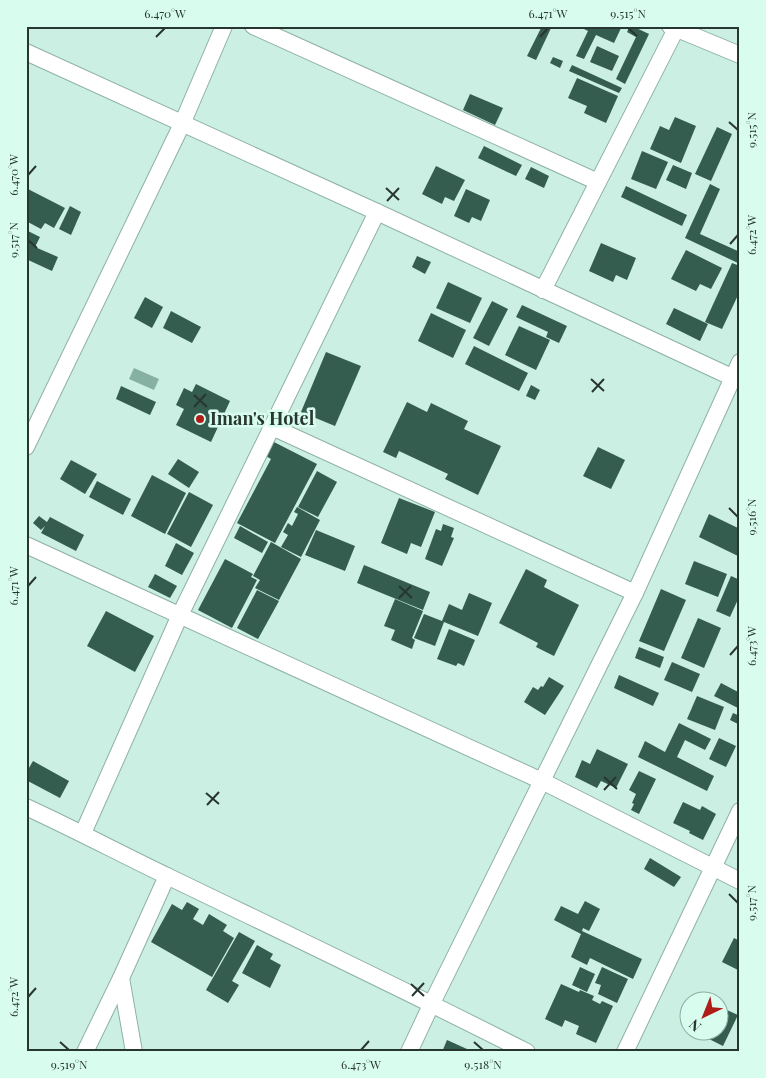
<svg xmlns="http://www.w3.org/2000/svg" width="766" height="1078" viewBox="0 0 766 1078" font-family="'Playfair Display',serif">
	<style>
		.water { fill: #86b1a2 }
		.building { fill: #345c4f }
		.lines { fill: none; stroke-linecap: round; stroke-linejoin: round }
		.minor-casing { stroke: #8fb1a4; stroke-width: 18 }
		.minor { stroke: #fff; stroke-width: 16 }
		.ticks { fill: none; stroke: #283631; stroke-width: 2 }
		.poi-dot { fill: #ae1d17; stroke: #d8fdef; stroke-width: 2 }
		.labels { text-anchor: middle; stroke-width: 5; stroke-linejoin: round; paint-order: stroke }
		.poi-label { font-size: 18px; font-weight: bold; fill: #283631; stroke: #d8fdef; text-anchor: start }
		.neatline { fill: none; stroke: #283631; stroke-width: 2 }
		.ticks-label { font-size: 12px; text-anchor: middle; fill: #283631 }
	</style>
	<rect width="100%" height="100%" fill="#cbefe2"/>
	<path class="water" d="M134,368L159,379L154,390L129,379Z"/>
	<g class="building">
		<path d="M542,26H552L536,60L527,56Z"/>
		<path d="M578,26H622L614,43L596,35L584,59L576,56L588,31Z"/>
		<path d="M630,26H632L649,34L625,84L616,79L636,37L627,32Z"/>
		<path d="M597,46L619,56L612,71L590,62Z"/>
		<path d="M553,57L563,61L560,68L550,63Z"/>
		<path d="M572,65L622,88L619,93L569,71Z"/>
		<path d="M577,78L618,96L606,123L584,113L587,106L568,98Z"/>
		<path d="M470,94L503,108L495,125L463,110Z"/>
		<path d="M675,117L696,126L681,163L650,149L660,126L669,130Z"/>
		<path d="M717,127L732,134L711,181L695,174Z"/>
		<path d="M484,146L522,165L516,176L478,158Z"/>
		<path d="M642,151L668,162L656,189L631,179Z"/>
		<path d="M673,165L692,173L686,189L666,180Z"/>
		<path d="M436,166L465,180L454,201L445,197L442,204L422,194Z"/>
		<path d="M531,167L549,176L544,188L525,179Z"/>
		<path d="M710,184L720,189L700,234L740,252V264L685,238Z"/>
		<path d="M626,186L687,215L682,226L621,197Z"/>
		<path d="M26,188L65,208L54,228L45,223L41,229L26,221Z"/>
		<path d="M466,189L490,200L481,221L472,217L469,223L454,216Z"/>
		<path d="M70,206L81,212L71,235L59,229Z"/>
		<path d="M26,230L40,237L35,247L58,257L52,271L26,259Z"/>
		<path d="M601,243L636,258L627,280L616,275L613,282L589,271Z"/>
		<path d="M686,250L722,268L711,289L700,284L696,291L671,279Z"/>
		<path d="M417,256L431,262L425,274L412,267Z"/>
		<path d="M732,263L740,266V291L722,329L705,322Z"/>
		<path d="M448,282L482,298L470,323L436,308Z"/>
		<path d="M145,297L163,307L152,328L134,318Z"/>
		<path d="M492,301L508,309L489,346L473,338Z"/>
		<path d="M522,305L567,326L559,343L546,337L548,332L516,317Z"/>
		<path d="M674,308L708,324L700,341L666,324Z"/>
		<path d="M171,311L201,327L192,343L163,328Z"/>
		<path d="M431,313L466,330L453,358L418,341Z"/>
		<path d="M519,326L550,340L536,370L505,355Z"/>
		<path d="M474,346L528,373L519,391L465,364Z"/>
		<path d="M326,352L361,366L335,426L301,412Z"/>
		<path d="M196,384L230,401L211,442L176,425L184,409L176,405L184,388L192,392Z"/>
		<path d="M531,385L540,390L535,400L526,396Z"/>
		<path d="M121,386L156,402L150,415L116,399Z"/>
		<path d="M407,402L427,412L431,403L468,421L464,429L501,446L478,495L445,479L448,474L399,451L396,458L383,452Z"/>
		<path d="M272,441L317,464L275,543L237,523L271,459L264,455Z"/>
		<path d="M598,447L625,460L611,489L583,476Z"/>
		<path d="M178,459L199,472L189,488L168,474Z"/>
		<path d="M71,460L97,474L85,494L60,479Z"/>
		<path d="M317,471L337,482L318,517L298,507Z"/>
		<path d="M152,475L186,493L165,534L131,516Z"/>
		<path d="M97,481L131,499L123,515L89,497Z"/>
		<path d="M189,492L213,505L191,547L167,534Z"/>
		<path d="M399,498L435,512L421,547L411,543L407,554L381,543Z"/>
		<path d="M297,507L320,520L301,557L281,547L288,535L283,532L288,523L292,526L298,514L294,512Z"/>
		<path d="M709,514L740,529V557L699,537Z"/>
		<path d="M39,516L47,522L50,517L84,535L76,551L41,533L45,526L41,530L33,523Z"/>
		<path d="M443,524L454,528L451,537L454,538L442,566L425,559L436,529L441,531Z"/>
		<path d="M240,526L268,542L262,553L234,538Z"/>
		<path d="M316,530L355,546L345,571L305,555Z"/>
		<path d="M271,542L301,559L279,600L255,588L260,580L253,576Z"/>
		<path d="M176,543L194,553L182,575L165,566Z"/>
		<path d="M225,559L253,574L251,577L257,580L232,628L198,610Z"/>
		<path d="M694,561L727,574L718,597L685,584Z"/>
		<path d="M364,565L430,592L423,610L357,583Z"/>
		<path d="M526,569L547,580L544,587L579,605L554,656L536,647L538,643L499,623Z"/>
		<path d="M155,574L177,586L170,598L148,587Z"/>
		<path d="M731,576L740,580V595L730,617L716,611Z"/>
		<path d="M661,589L686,600L664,651L639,641Z"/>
		<path d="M257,590L279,601L258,639L237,628Z"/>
		<path d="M469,593L492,603L478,636L444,622L435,646L414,638L424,614L442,621L449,604L462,610Z"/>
		<path d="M395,599L423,611L412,638L415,640L412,649L391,640L395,630L384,626Z"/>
		<path d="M106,611L154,636L135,672L87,646Z"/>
		<path d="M698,618L721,628L704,668L681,658Z"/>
		<path d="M449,629L475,640L464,666L458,663L456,666L437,659Z"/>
		<path d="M639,647L664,657L660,668L635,658Z"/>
		<path d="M672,662L700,674L692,692L664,680Z"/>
		<path d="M619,675L659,693L653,706L614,688Z"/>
		<path d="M549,677L564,686L545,715L524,702L533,687L538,690L541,686L543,687Z"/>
		<path d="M721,683L740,693V709L714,696Z"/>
		<path d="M697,696L724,707L715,730L687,719Z"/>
		<path d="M733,713L740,716V725L730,720Z"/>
		<path d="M679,723L711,739L705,750L685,740L677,757L714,776L707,791L638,757L645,741L665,752Z"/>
		<path d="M719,738L736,746L726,767L709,759Z"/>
		<path d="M597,749L628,764L616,788L601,781L597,788L575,777L582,760L590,764Z"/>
		<path d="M33,761L69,781L60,798L26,780V773Z"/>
		<path d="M639,771L656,779L639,814L631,810L634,804L632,803L636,794L629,790Z"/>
		<path d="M683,802L700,810L702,806L716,814L703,840L689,833L690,831L673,823Z"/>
		<path d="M650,858L681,877L674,887L644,869Z"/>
		<path d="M585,901L600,909L589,931L583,928L582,931L642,959L633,979L590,958L587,965L571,957L581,934L554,920L561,906L578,914Z"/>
		<path d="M187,902L199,909L193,919L203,925L209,914L227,925L223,931L234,938L212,977L151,942L172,904L182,910Z"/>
		<path d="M239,932L255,941L232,981L239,985L228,1003L206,990Z"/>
		<path d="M734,938L740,941V971L722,962Z"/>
		<path d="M257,945L273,954L270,959L281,965L270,988L242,973Z"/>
		<path d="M580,967L595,974L587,992L572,985Z"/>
		<path d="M602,967L628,979L617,1003L598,994L601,985L595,983Z"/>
		<path d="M561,984L579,992L580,990L594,996L592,1000L600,1004L602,1001L613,1006L596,1043L576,1034L579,1026L565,1020L562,1027L545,1019Z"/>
		<path d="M718,1006L738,1015L723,1046L691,1030H718Z"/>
		<path d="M447,1040L467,1049L466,1052H442Z"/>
	</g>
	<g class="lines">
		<defs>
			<g id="minor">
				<path d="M253,26L598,182"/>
				<path d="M670,26L740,55"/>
				<path d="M26,52L377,212L740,381"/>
				<path d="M543,290L676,29"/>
				<path d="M272,427L635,593"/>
				<path d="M26,447L182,124L224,26"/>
				<path d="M26,545L542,781L740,881"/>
				<path d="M26,807C74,829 121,854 169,877C289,935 409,992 527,1052"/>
				<path d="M83,833L180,615L377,212"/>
				<path d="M121,978L134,1052"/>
				<path d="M85,1052L121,978L167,876"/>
				<path d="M409,1052L432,1003L635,593L740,362"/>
				<path d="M625,1052L740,811"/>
			</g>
		</defs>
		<use href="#minor" class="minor-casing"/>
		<use href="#minor" class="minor"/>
	</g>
	<path class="ticks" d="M628,28L637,36M156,37L165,28M540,37L548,28M729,122L738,130M28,175L36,166M386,188L399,200M387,201L399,188M28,240L37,248M730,244L738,235M591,379L604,391M592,392L604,379M194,395L207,407M194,407L206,394M729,508L738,517M28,586L36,577M399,586L412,598M399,598L411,586M730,655L738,646M604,777L617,789M604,790L616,777M206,793L219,804M207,805L219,792M729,894L738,903M411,984L424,996M412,996L424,983M28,997L36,988M60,1042L69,1050M474,1042L483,1050M361,1050L369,1041"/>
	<circle class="poi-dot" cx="200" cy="419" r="5"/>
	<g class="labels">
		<g class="poi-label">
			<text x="210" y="425">Iman's Hotel</text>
		</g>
	</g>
	<rect width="766" height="1078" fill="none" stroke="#d8fdef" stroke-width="55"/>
	<g transform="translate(704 1016) rotate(223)"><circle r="24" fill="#d8fdef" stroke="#92ada3"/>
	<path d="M0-4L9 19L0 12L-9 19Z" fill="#ae1d17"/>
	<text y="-8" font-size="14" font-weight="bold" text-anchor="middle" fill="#283631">N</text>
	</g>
	<rect x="28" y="28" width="710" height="1022" class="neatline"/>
	<g class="ticks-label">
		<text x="165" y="18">6.470°W</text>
		<text x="548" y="18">6.471°W</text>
		<text x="628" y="18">9.515°N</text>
		<text transform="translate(752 130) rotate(-90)" y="4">9.515°N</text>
		<text transform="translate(14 175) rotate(-90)" y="4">6.470°W</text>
		<text transform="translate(752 235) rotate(-90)" y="4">6.472°W</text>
		<text transform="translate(14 240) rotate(-90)" y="4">9.517°N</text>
		<text transform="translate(752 517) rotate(-90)" y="4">9.516°N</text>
		<text transform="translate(14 586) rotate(-90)" y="4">6.471°W</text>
		<text transform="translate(752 646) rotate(-90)" y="4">6.473°W</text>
		<text transform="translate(752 903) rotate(-90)" y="4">9.517°N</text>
		<text transform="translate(14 997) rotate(-90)" y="4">6.472°W</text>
		<text x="69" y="1069">9.519°N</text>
		<text x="361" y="1069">6.473°W</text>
		<text x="483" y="1069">9.518°N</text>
	</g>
</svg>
